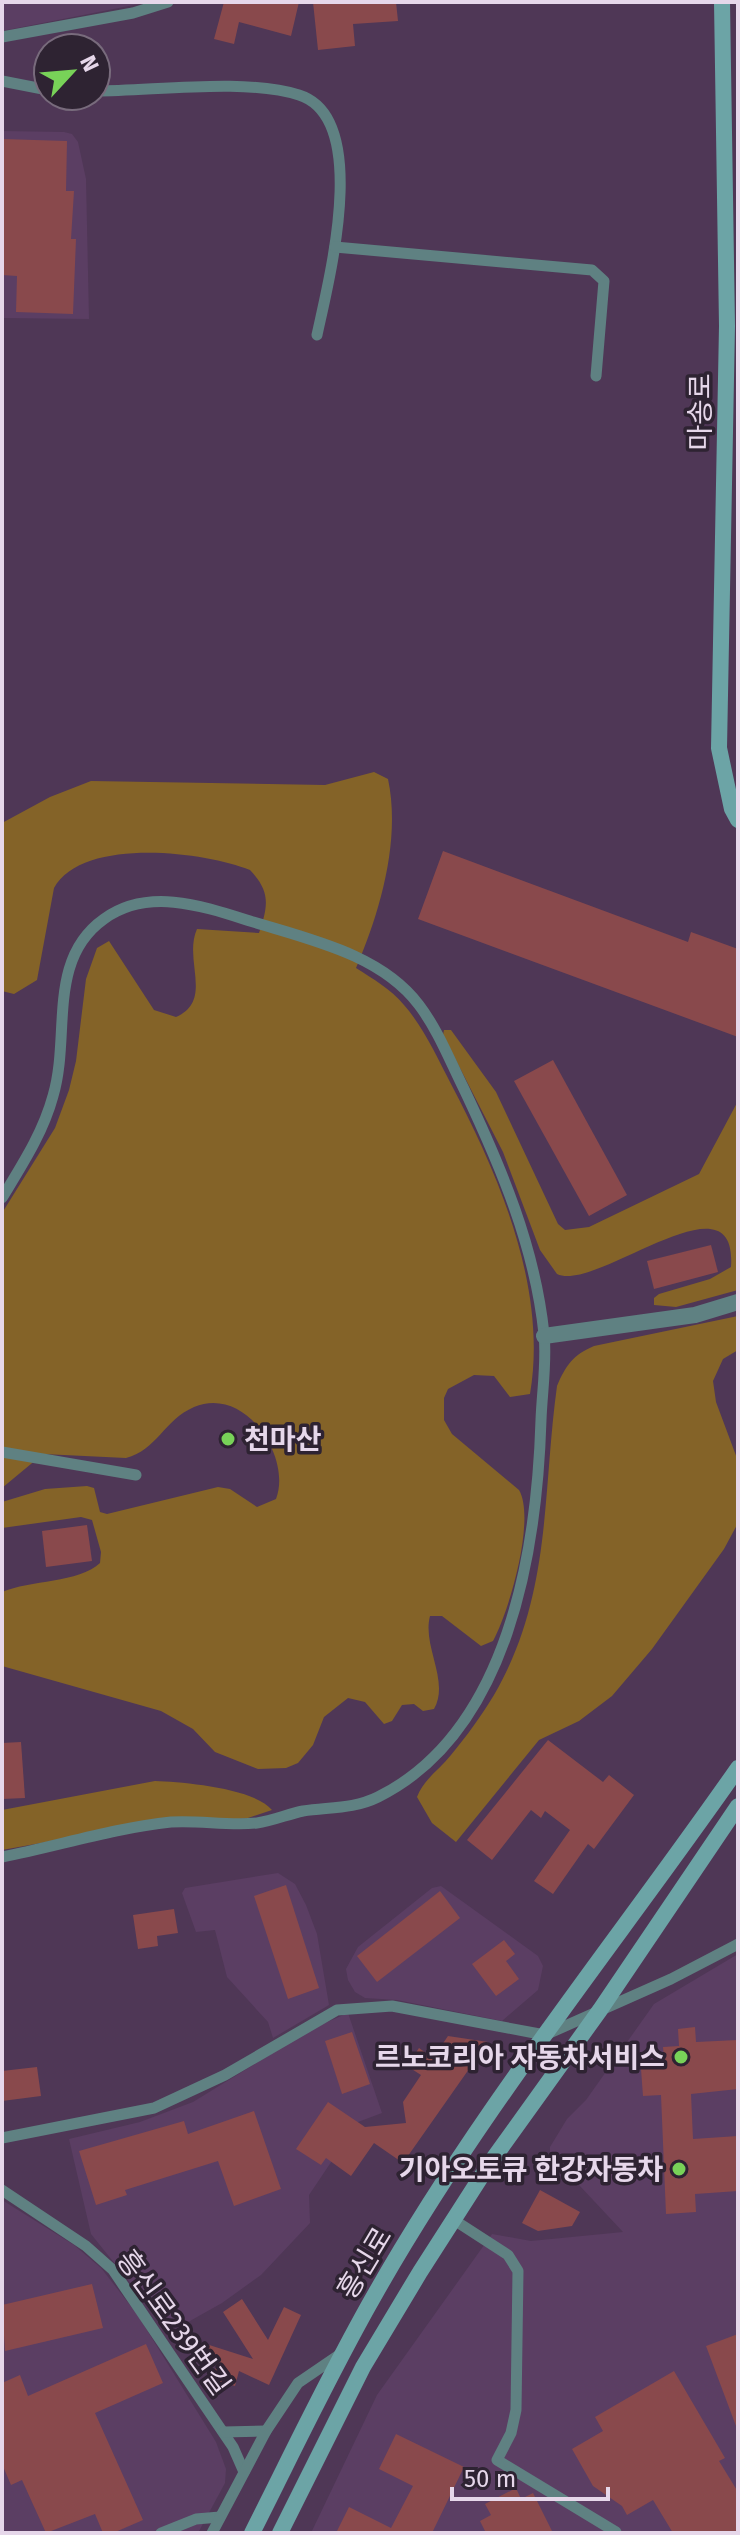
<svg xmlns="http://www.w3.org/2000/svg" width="740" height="2535" viewBox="0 0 740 2535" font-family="'Fira Sans','Noto Sans KR',sans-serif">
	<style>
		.built { fill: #5b3e63 }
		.forest { fill: #846328 }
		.building { fill: #89494c }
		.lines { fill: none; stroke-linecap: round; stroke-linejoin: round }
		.lane { stroke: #5f8182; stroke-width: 11 }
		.street { stroke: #5f8182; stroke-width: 16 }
		.secondary { stroke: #6ca4a6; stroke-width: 16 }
		.poi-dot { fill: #78d258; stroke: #2e2332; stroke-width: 3 }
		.labels { text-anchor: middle; stroke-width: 7; stroke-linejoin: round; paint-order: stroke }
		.street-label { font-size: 28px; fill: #e6d7ea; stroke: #2e2332 }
		.poi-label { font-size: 28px; font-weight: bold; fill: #e6d7ea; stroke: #2e2332; text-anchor: end }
	</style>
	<rect width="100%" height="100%" fill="#4f3756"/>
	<g class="built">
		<path d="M2,2H149L2,31Z"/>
		<path d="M2,131L64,132L72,134L78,142L86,179L89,319L2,318Z"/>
		<path d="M278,1873L295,1884L306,1905L317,1934L329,2005L273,2038L268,2022L227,1977L215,1930L196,1932L182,1893L185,1888Z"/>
		<path d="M441,1886L538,1956L543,1966L538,1990L502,2021L397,2000L365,1998L355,1992L348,1980L346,1969L358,1947L432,1888Z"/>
		<path d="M738,1954V2533H311L377,2395L492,2234L531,2241L623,2232L550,2154V2147L567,2119L586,2100L654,2004Z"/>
		<path d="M348,2013L382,2113L358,2122L309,2195L310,2223L261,2275L222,2303L181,2326L168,2330L91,2234L69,2139L140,2122L193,2102L313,2028Z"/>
		<path d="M2,2200L74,2245L101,2268L137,2314L216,2442L226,2469L225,2483L198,2533H2Z"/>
	</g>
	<g class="forest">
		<path d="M374,772L388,779C401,840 380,912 356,968C373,979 391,989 404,1005C424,1028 437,1057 451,1084C499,1175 548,1289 530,1394L510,1397L494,1376L474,1375L448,1389L444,1398V1420L452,1434L519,1490C536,1519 509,1612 493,1641L481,1646L442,1616H430C422,1646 450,1681 434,1709L423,1711L414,1704L402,1705L392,1721L384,1724L365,1702L348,1698L324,1717L313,1745L298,1763L286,1768L258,1769L215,1752L193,1729L161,1711L2,1666V1592C30,1580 79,1583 100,1563L101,1552L92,1520L81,1517L2,1528V1502L45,1489L87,1486L94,1488L100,1512L107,1514L218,1487L230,1489L257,1507L276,1499C292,1458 246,1385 194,1407C164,1420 157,1450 126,1458L43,1454L2,1488V1213L55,1128L69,1090L76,1061L86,979L97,948L109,941L154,1010L176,1017C214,1000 183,960 197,929L259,933C268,906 271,892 250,870C203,851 82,837 54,888L37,980L14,994L2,991V823L50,797L91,781L325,785Z"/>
		<path d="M444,1030H451L496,1092L558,1224L565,1230L589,1227L699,1174L738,1101V1290L676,1307L654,1305V1298L659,1294L710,1279L731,1267C738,1169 597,1293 557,1274L540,1250L503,1152L443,1035Z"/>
		<path d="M738,1316V1350L723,1359L713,1381L716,1402L738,1461V1523L724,1549L652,1649L612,1696L579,1721L539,1740L456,1842L432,1823L417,1797C424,1779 439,1770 451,1755C466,1737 482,1715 494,1695C552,1595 542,1495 557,1386C566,1365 573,1355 594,1346Z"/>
		<path d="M155,1781C183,1782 254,1788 272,1810L248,1818L69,1838L2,1850V1810Z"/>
	</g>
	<g class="building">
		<path d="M224,2H299L291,36L239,22L234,44L214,39Z"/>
		<path d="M313,2H396L398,21L353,24L355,46L318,50Z"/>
		<path d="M2,139L67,141L66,191H74L71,239H76L73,314L16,312L17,276L2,275Z"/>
		<path d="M443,851L688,942L691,932L738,949V1037L418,919Z"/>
		<path d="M553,1060L627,1195L589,1216L514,1081Z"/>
		<path d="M711,1245L718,1272L654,1289L647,1261Z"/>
		<path d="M87,1525L92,1561L46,1567L42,1531Z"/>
		<path d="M548,1740L603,1782L609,1775L634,1795L594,1849L588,1844L553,1894L534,1881L570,1830L545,1811L541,1818L531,1810L492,1860L467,1840Z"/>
		<path d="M21,1742L25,1798L2,1799V1743Z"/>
		<path d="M286,1885L319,1988L288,1999L254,1896Z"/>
		<path d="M440,1891L460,1918L377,1982L357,1956Z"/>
		<path d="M174,1909L178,1933L157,1936L158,1946L138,1949L133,1915Z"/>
		<path d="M504,1940L515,1954L506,1961L519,1979L496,1996L472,1964Z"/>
		<path d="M695,2027L696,2042L738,2040V2089L691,2094L693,2139L738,2136V2191L695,2194L696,2212L666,2214L661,2095L643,2096L641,2069L665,2068L663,2047L679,2046L678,2029Z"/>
		<path d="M352,2032L370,2084L342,2094L325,2041Z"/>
		<path d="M448,2036L488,2042L403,2163L374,2143L351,2176L326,2158L321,2165L296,2149L328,2102L365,2127L406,2123L403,2102L421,2075L407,2066L419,2048L433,2058Z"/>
		<path d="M37,2067L41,2096L2,2101V2071Z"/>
		<path d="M254,2111L281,2189L234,2206L218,2161L125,2190L127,2195L96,2205L79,2151L184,2121L188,2134Z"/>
		<path d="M540,2190L580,2212L572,2226L538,2231L522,2223Z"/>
		<path d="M92,2284L103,2328L5,2351L2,2305Z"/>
		<path d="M242,2299L268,2340L284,2307L301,2315L269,2385L239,2371L235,2386L212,2379L218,2361L199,2352L203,2343L253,2359L223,2312Z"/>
		<path d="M738,2334V2426H736L706,2346Z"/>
		<path d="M146,2344L163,2383L95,2413L143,2520L113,2533H103L95,2514L46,2533L22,2480L11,2485L2,2464V2383L20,2375L28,2396Z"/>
		<path d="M674,2371L725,2458L719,2461L738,2492V2533H673L653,2500L627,2515L622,2506L593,2486L572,2449L603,2431L595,2417Z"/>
		<path d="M396,2434L464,2467L432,2533H336L349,2507L391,2528L413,2486L379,2469Z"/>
		<path d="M516,2488L521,2499L533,2493L553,2533H486L480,2521L491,2515L485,2504Z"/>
	</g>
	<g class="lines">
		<g class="lane">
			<path d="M2,37L133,13L168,2"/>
			<path d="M2,81L48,90"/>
			<path d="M96,91C154,91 245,78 299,95C372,118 328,283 317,335"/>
			<path d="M335,247L592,270L604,281L596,376"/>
			<path d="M2,1198C22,1165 43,1133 53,1096C71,1036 46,960 104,919C148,887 203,906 250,921C308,939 381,954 419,1005C438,1030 450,1061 464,1089C501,1167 535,1247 544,1334C547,1361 542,1392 541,1420C537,1550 509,1732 378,1797C354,1809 329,1807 303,1811C288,1814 273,1821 257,1823C228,1826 199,1820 171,1822C114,1828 58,1846 2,1857"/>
			<path d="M2,1452L136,1475"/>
			<path d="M2,2138L154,2108L225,2075L337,2010L392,2006L545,2035L671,1979L738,1944"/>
			<path d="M2,2190L86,2246L113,2270L233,2447L244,2472"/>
			<path d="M454,2220L508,2255L518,2271L516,2410L511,2433L497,2460L616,2532"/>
			<path d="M224,2432L266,2431"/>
			<path d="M161,2533L196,2519L220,2517"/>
			<path d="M212,2533L266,2431L298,2383L339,2355"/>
		</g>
		<path class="street" d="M544,1336L695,1315L738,1302"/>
		<g class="secondary">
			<path d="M722,2L727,326L719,748L732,809L738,820"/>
			<path d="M252,2533C292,2454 330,2373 374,2296C479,2110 616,1943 738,1768"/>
			<path d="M280,2533L363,2367L420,2272L488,2166L600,2010L738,1806"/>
		</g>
	</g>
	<g class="poi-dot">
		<circle cx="228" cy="1439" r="8"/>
		<circle cx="681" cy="2057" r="8"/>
		<circle cx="679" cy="2169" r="8"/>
	</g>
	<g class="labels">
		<g class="street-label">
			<text transform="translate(700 412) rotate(-90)" y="10">마송로</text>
			<text transform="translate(364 2263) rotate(-59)" y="10">흥신로</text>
			<text transform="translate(174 2322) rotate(54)" y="10">흥신로239번길</text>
		</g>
		<g class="poi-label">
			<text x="244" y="1449" text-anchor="start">천마산</text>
			<text x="665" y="2067">르노코리아 자동차서비스</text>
			<text x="663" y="2179">기아오토큐 한강자동차</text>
		</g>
	</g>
	<rect width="740" height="2535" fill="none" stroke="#e6d7ea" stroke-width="8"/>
	<g transform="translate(72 72) rotate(64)"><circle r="38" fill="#2e2332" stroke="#786b7c" stroke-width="2"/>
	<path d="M0-6L14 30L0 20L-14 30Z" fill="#78d258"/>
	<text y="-12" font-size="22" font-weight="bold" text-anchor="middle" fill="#e6d7ea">N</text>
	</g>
	<path d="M452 2487v12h156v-12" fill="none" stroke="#e6d7ea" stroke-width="4"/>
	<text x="464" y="2487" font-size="24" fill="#e6d7ea" stroke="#2e2332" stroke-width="6" paint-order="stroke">50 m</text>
</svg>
